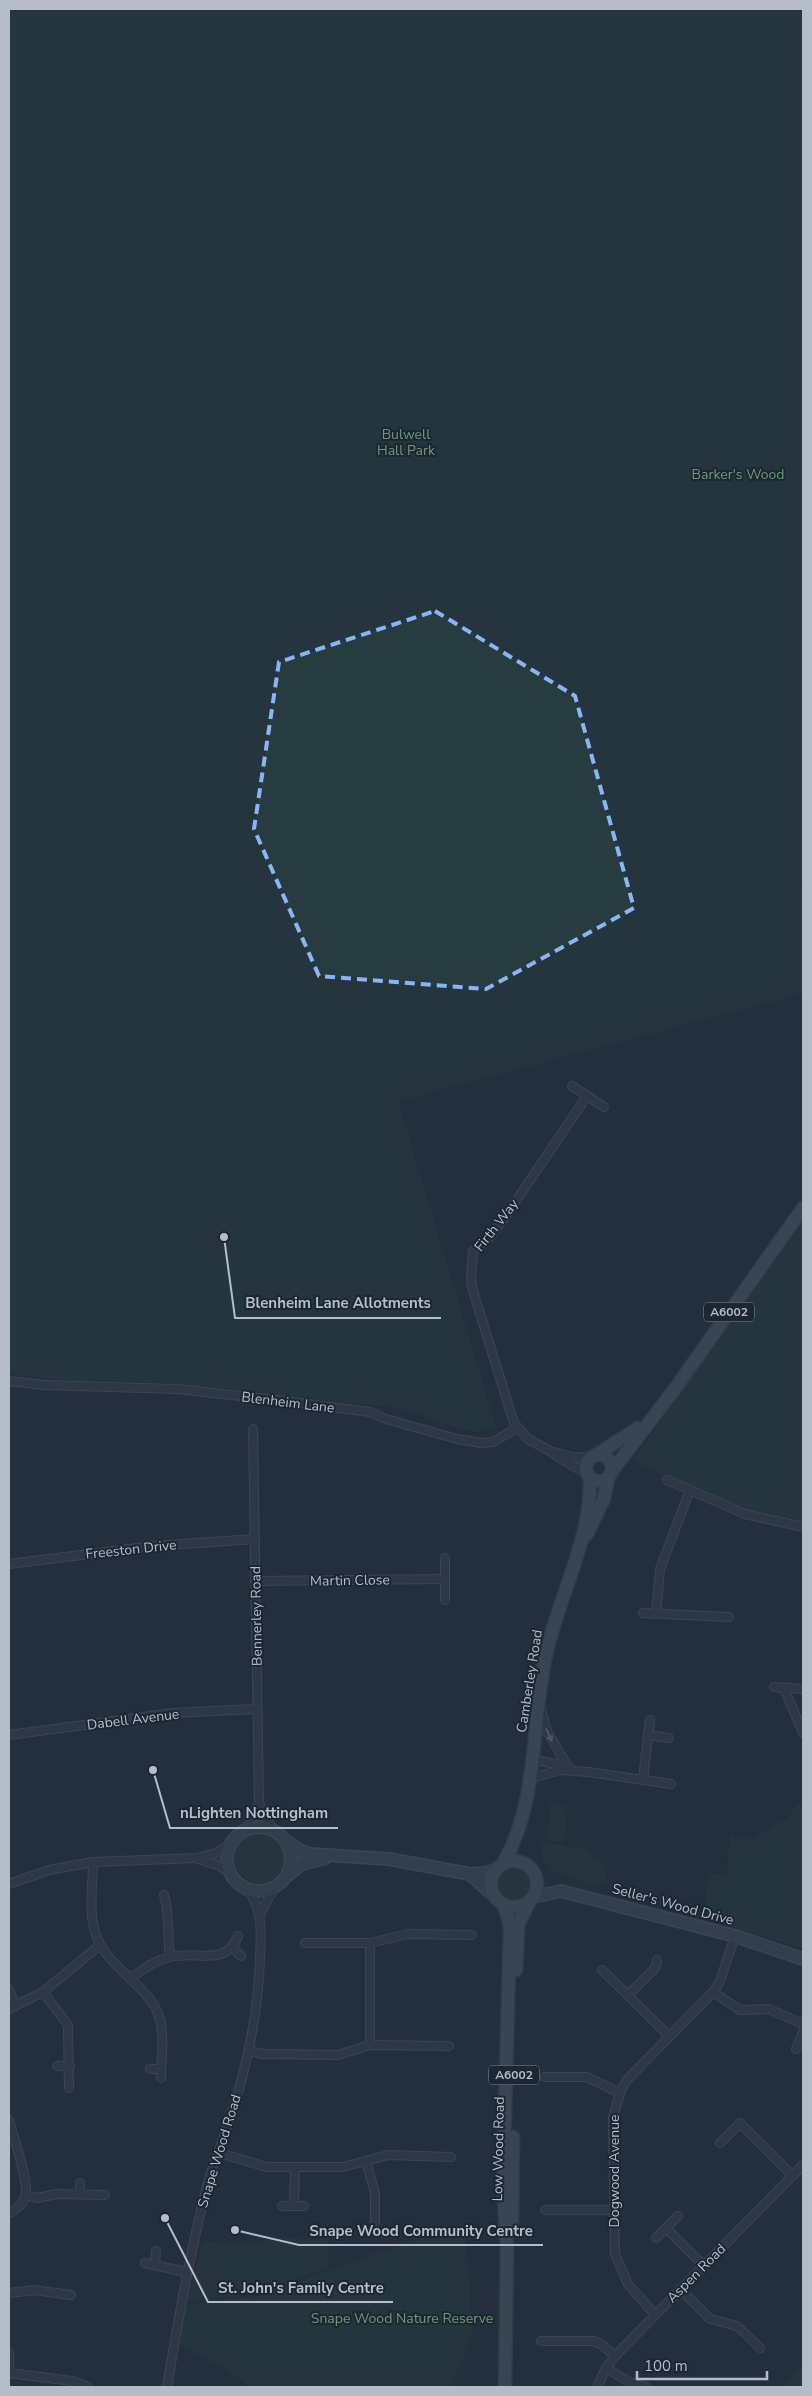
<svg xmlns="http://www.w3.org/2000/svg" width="812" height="2396" viewBox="0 0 812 2396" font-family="'Nunito Sans',sans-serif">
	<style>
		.green { fill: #263c3f }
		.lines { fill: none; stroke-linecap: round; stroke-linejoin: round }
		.street-casing { stroke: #565f6c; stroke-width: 10 }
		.secondary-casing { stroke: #565f6c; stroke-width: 14 }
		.primary-casing { stroke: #414a57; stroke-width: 15 }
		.street { stroke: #38414e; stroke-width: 8 }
		.secondary { stroke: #465061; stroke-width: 11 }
		.primary { stroke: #56606e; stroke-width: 12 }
		.oneway { fill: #7c8592 }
		.marked { fill: none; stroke: #8ab4f8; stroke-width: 4; stroke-dasharray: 10 6; stroke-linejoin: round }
		.labels { text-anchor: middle; stroke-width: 4; stroke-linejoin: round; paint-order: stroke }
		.shield { fill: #1d2633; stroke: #878f9c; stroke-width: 1 }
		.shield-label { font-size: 12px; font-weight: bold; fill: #b4bcc9 }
		.park-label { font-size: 14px; fill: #6b9a76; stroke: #1d2633 }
		.street-label { font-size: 14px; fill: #b4bcc9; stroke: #1d2633 }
		.leader { fill: none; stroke: #b4bcc9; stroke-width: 2 }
		.callout-dot { fill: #b4bcc9; stroke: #1d2633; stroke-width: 2 }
		.callout-label { font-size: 15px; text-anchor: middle; font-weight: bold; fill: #b4bcc9; stroke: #1d2633; stroke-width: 4; stroke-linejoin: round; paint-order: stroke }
	</style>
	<rect width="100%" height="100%" fill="#242f3e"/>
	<g class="green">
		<path d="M9,9H803V875L801,882L803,886V993L398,1101L496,1427L478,1432L458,1428L399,1408L167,1383L73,1381L9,1374Z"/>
		<path d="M803,1222V1523L749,1510L692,1489L633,1460Z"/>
		<path d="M551,1802L568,1805L567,1812H565L564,1815H567L563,1843L547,1840Z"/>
		<path d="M803,1803V1949L735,1928L726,1920L707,1914L705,1904L709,1873L727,1876L730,1835L752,1839L785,1820L798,1805Z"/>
		<circle cx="260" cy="1857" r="26"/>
		<path d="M541,1842L585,1849L593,1858L601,1861L605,1869V1881L595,1886L557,1873L542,1859Z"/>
		<circle cx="515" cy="1884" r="16"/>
		<path d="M458,2224L466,2225L464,2231L472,2226L466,2239L473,2335L450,2387H250L229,2371L180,2345L185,2305L257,2296Z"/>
		<path d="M328,2234V2267L255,2293L188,2301L202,2242L252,2243L280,2237L315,2240Z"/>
		<path d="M800,2367L803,2368V2387H783Z"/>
	</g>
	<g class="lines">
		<defs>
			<g id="street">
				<path d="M572,1086L604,1107"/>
				<path d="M587,1096L503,1220L490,1237L473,1251L471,1279L473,1291L514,1423L528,1439L550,1451L572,1457L590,1458"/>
				<path d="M9,1381L44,1385L177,1389L277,1400L370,1412L386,1419L457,1439L481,1443L493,1442L517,1428"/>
				<path d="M553,1454L587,1474"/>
				<path d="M667,1480L745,1514L803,1527"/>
				<path d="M445,1558V1600"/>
				<path d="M9,1564L153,1546L255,1539"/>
				<path d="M255,1581L445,1579"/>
				<path d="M643,1613L729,1617"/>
				<path d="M656,1614L660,1569L690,1490"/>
				<path d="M774,1687L803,1689"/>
				<path d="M784,1688L803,1733"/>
				<path d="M541,1709L547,1731L568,1767"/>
				<path d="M9,1735L173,1713L257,1709"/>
				<path d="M648,1735L669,1738"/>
				<path d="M532,1759L569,1767"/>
				<path d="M530,1778L562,1770L588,1772L671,1784"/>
				<path d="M643,1779L650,1720"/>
				<path d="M259,1803L272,1829"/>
				<path d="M247,1829L259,1803L253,1429"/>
				<path d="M199,1859L220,1866L232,1875"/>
				<path d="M93,1862C93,1885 88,1913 96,1935C107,1968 148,1984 159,2016C165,2035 161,2059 161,2078"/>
				<path d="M9,1884L49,1870L93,1862L197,1858L216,1853L231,1844"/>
				<path d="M164,1895C170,1913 167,1936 170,1957"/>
				<path d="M260,1914L274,1888"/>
				<path d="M305,1943H370L408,1934L472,1935"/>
				<path d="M233,1948L241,1956"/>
				<path d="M602,1970L669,2036"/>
				<path d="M130,1979C142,1969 154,1961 170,1957C197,1950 225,1968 238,1936"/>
				<path d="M9,1989L15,2005"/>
				<path d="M43,1992L68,2025L69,2088"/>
				<path d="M713,1992L740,2010L769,2009L803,2024"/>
				<path d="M628,1995L655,1968L657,1960"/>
				<path d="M9,2009L43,1992L100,1945"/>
				<path d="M370,2045V1943"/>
				<path d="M796,2049L803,2032"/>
				<path d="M249,2051L263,2054L338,2055L370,2045L449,2046"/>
				<path d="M57,2066H70"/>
				<path d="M150,2069H161"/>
				<path d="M545,2077H587L620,2093"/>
				<path d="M9,2120C14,2139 27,2175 26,2193C25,2203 17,2209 9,2213"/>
				<path d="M720,2143L740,2123L793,2176"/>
				<path d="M219,2153L267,2167H343L388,2155L451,2157"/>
				<path d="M366,2161L375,2193V2222"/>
				<path d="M80,2194V2183"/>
				<path d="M26,2195L37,2198L57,2194L105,2195"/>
				<path d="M282,2206H304"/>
				<path d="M294,2206L295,2167"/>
				<path d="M545,2210H614"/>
				<path d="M666,2228L704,2266"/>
				<path d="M656,2238L678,2216"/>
				<path d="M145,2263L186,2272"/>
				<path d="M155,2264L156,2251"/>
				<path d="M680,2289L710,2319L737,2326L760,2348"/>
				<path d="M9,2293L34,2290L71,2295"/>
				<path d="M655,2315L628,2284L615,2254L613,2117L620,2093L626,2081L713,1992L720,1981L735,1936"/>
				<path d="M541,2341H593L601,2344L615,2356"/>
				<path d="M9,2353V2374"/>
				<path d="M606,2368L629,2382L646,2387"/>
				<path d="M9,2373L72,2381L88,2387"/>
				<path d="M167,2387C178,2322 189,2258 205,2194C211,2168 222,2144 230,2119C247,2067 258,2013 260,1959C261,1932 264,1910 246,1888"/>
				<path d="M597,2387L606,2368L615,2356L803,2165"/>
			</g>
			<g id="secondary">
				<circle cx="259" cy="1859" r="32"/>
				<path d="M287,1841L297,1849L310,1854L389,1859L470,1874L487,1873L496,1869"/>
				<path d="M470,1874L493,1895"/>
				<path d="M288,1875L302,1864L325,1858"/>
				<path d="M533,1897L561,1891L735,1936L803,1959"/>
			</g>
			<g id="primary">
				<circle cx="599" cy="1468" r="13"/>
				<path d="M596,1455L638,1428"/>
				<path d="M612,1471L674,1390L803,1208"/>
				<path d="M587,1534L604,1499L608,1478"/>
				<circle cx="514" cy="1884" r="23"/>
				<path d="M504,1862C539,1800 531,1723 546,1655C559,1595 591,1541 590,1479"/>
				<path d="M503,1904L508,1917L510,1928L503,2183L507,2249L505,2387"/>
				<path d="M516,1970L518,1925L529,1902"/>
				<path d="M512,2225L513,2137"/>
			</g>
		</defs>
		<use href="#street" class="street-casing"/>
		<use href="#secondary" class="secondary-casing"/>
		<use href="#primary" class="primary-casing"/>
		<use href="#street" class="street"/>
		<use href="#secondary" class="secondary"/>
		<use href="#primary" class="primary"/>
	</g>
	<defs><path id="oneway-solid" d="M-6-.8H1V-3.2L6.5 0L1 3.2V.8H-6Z" transform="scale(1.25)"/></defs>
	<use class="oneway" href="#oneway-solid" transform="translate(549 1735) rotate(66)"/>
	<path d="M0 0H812V2396H0ZM435,611L575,696L634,908L486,989L319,976L254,829L279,662Z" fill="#242f3e" fill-opacity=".55" fill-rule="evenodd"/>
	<path class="marked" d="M435,611L575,696L634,908L486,989L319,976L254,829L279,662Z"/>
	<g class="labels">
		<g class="shield">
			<rect x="704" y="1302.5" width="50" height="19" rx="4"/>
			<rect x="489" y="2065.5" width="50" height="19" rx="4"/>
		</g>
		<g class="shield-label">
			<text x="729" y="1316">A6002</text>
			<text x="514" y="2079">A6002</text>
		</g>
		<g class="park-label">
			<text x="406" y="439">Bulwell<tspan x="406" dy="16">Hall Park</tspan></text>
			<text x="738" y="479">Barker's Wood</text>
			<text x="402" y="2323">Snape Wood Nature Reserve</text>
		</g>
		<g class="street-label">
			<text transform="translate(496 1225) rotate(-52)" y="5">Firth Way</text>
			<text transform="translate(288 1402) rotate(7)" y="5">Blenheim Lane</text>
			<text transform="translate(131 1549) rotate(-6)" y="5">Freeston Drive</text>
			<text transform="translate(350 1580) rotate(-1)" y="5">Martin Close</text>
			<text transform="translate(256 1616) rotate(-91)" y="5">Bennerley Road</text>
			<text transform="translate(529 1681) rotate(-81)" y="5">Camberley Road</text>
			<text transform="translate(133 1719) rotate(-7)" y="5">Dabell Avenue</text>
			<text transform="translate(673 1904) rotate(15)" y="5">Seller's Wood Drive</text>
			<text transform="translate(498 2149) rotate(-89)" y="5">Low Wood Road</text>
			<text transform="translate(219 2151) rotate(-73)" y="5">Snape Wood Road</text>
			<text transform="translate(614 2171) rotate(-90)" y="5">Dogwood Avenue</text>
			<text transform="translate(696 2273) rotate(-45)" y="5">Aspen Road</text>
		</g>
	</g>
	<path class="leader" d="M224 1237L235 1318H441M153 1770L170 1828H338M235 2230L299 2245H543M165 2218L208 2302H393"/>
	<g class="callout-dot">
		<circle cx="224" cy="1237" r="5"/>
		<circle cx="153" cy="1770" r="5"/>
		<circle cx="235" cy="2230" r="5"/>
		<circle cx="165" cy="2218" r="5"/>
	</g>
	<g class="callout-label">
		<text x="338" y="1308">Blenheim Lane Allotments</text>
		<text x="254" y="1818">nLighten Nottingham</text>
		<text x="421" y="2236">Snape Wood Community Centre</text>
		<text x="301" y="2293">St. John's Family Centre</text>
	</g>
	<rect width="812" height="2396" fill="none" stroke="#b4bcc9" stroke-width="20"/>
	<path d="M637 2371v8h130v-8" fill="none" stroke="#b4bcc9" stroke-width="2.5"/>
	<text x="644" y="2371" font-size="15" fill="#b4bcc9" stroke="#1d2633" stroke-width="4" paint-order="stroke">100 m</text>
</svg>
